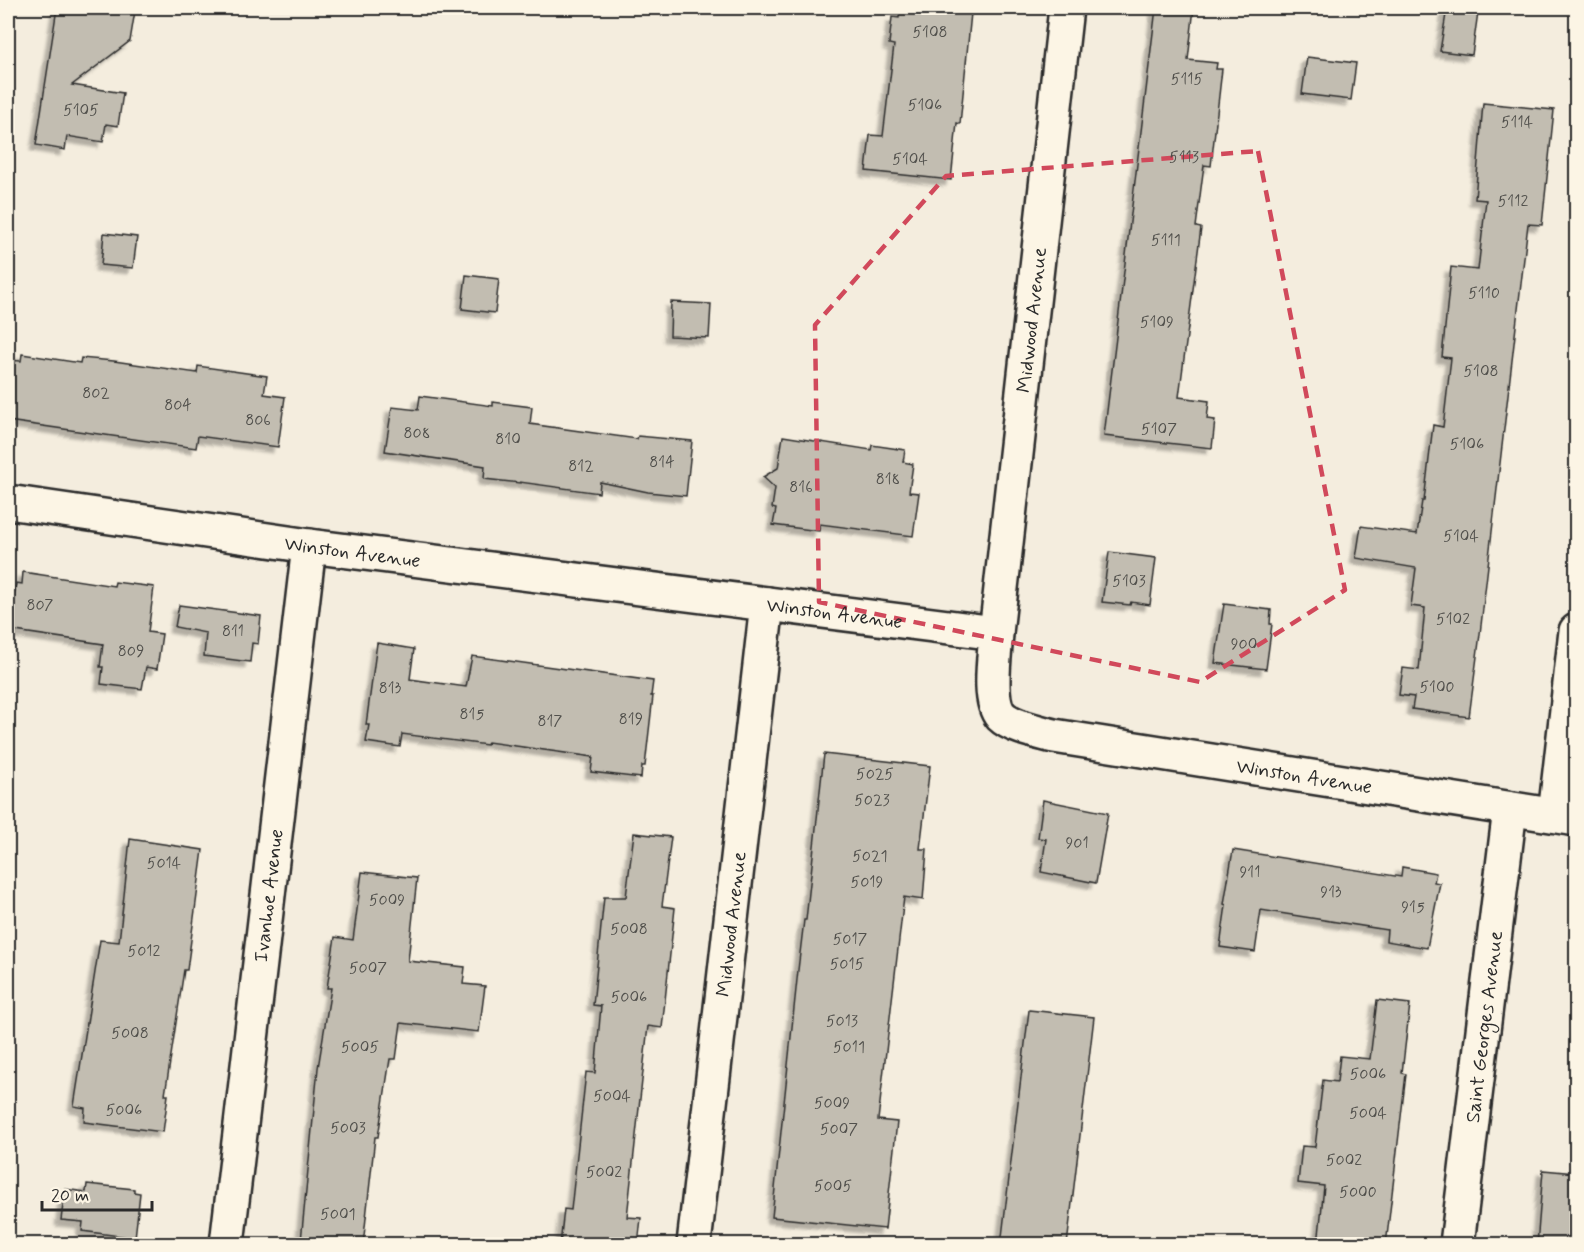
<svg xmlns="http://www.w3.org/2000/svg" width="1584" height="1252" viewBox="0 0 1584 1252" font-family="Mynerve,sans-serif">
	<style>
		.building { fill: #c2bdb1; stroke: #2b2b2b; stroke-width: 1.5; filter: url(#shadow) }
		.lines { fill: none; stroke-linecap: round; stroke-linejoin: round }
		.minor-casing { stroke: #2b2b2b; stroke-width: 38 }
		.tertiary-casing { stroke: #2b2b2b; stroke-width: 38 }
		.minor { stroke: #fcf5e5; stroke-width: 33 }
		.tertiary { stroke: #fcf5e5; stroke-width: 33 }
		.marked { fill: none; stroke: #d1495b; stroke-width: 4.5; stroke-dasharray: 12 8; stroke-linejoin: round }
		.labels { text-anchor: middle; stroke-width: 4.5; stroke-linejoin: round; paint-order: stroke }
		.number-label { font-size: 16px; fill: #51504c }
		.street-label { font-size: 20px; fill: #2b2b2b; stroke: #fcf5e5 }
	</style>
	<defs>
		<filter id="shadow"><feDropShadow dx="-5.5" dy="5.5" stdDeviation="1.5" flood-color="#0004"/></filter>
	</defs>
	<rect width="100%" height="100%" fill="#f4edde"/>
	<filter id="ink" filterUnits="userSpaceOnUse"><feTurbulence type="fractalNoise" baseFrequency=".0167" numOctaves="2"/><feDisplacementMap in="SourceGraphic" scale="12" xChannelSelector="R" yChannelSelector="G"/><feConvolveMatrix kernelMatrix="1 2 1 2 8 2 1 2 1" color-interpolation-filters="sRGB"/></filter>
	<g filter="url(#ink)">
		<g class="building">
			<path d="M57,8H115L135,11L130,41L72,85L123,93L118,126L106,124L103,142L67,136L65,150L36,145Z"/>
			<path d="M900,8H943L961,9V12L971,13L960,124L957,123L951,180L866,171L870,135L883,136L894,45L889,44L892,17L899,18Z"/>
			<path d="M1156,8H1194L1188,60L1217,63L1216,69H1222L1211,166L1204,165L1196,227L1201,228L1179,397L1209,401L1207,419L1215,420L1212,448L1104,436Z"/>
			<path d="M1447,8L1478,12L1472,55L1440,51Z"/>
			<path d="M1307,57L1356,63L1351,100L1302,94Z"/>
			<path d="M1483,103L1554,110L1542,225L1528,224L1480,634L1469,717L1412,709L1414,697L1399,695L1403,668L1419,670L1425,608L1411,606L1416,568L1356,558L1361,526L1417,534L1422,501H1424L1433,425L1443,427L1451,358L1442,357L1451,267L1478,270L1486,200L1475,199Z"/>
			<path d="M104,233L137,237L133,268L101,265Z"/>
			<path d="M466,275L499,279L495,313L462,309Z"/>
			<path d="M671,302L711,304L709,338L670,336Z"/>
			<path d="M22,354L80,363L81,358L114,361L197,373L198,366L267,376L264,394L285,397L278,447L198,436L196,448L8,421V360L21,361Z"/>
			<path d="M420,396L493,406V402L532,407L530,424L637,439L638,436L692,441L686,496L648,492L600,482L599,493L520,482V483L484,479L485,466L385,451L392,407L418,410Z"/>
			<path d="M783,436L871,450L872,445L905,450L903,462L913,464L909,492L919,493L913,536L820,524L819,531L773,525L776,509L772,508L775,488L763,477L778,468Z"/>
			<path d="M1109,552L1156,558L1150,605L1131,602L1130,605L1102,602Z"/>
			<path d="M23,572L114,586L115,582L154,587L148,632L162,634L157,669L146,667L142,689L101,684L103,667H100L103,644L9,630L16,583L22,584Z"/>
			<path d="M1224,604L1271,610L1270,624H1272L1266,669L1215,663Z"/>
			<path d="M179,605L261,616L258,644L252,643L250,662L204,656L206,633L175,627Z"/>
			<path d="M377,643L414,649L410,679L466,687L472,656L653,681L651,696H653L645,766H642L641,778L591,772L593,757L488,742L487,745L402,734L400,747L366,742L369,725H366Z"/>
			<path d="M824,754L930,766L920,849H927L923,900L904,897L878,1120L897,1122L885,1229L772,1217L798,970L804,920H806Z"/>
			<path d="M1043,800L1108,813L1096,883L1041,872L1046,839L1038,838Z"/>
			<path d="M634,833L671,837L662,906L675,908L662,1028L648,1026L627,1217L641,1218L638,1245H560L564,1209L571,1210L586,1072L595,1073L601,1006L593,1005L604,897H626Z"/>
			<path d="M130,839L203,850L187,970H184L165,1095H168L163,1132L84,1122L85,1108L74,1106L100,940L119,942Z"/>
			<path d="M1233,850L1401,877L1402,867L1436,873L1434,882L1440,883L1427,948L1386,941L1387,930L1261,910L1255,952L1220,947L1226,905L1224,904Z"/>
			<path d="M362,872L417,878L408,961L465,967L463,984L485,986L479,1032L401,1023L396,1059H390L378,1137H375L363,1245H313V1242L301,1241L318,1068L331,988H327L335,937L353,940Z"/>
			<path d="M1377,1000L1410,1004L1402,1073L1406,1074L1404,1091L1386,1245H1318L1324,1186L1298,1183L1302,1146L1315,1147L1323,1080L1337,1082L1340,1056L1370,1059Z"/>
			<path d="M1029,1010L1094,1017L1067,1245H1001Z"/>
			<path d="M1543,1170L1576,1173V1245H1537Z"/>
			<path d="M87,1184L134,1189V1192L140,1193L135,1238L82,1231L83,1222L61,1220L65,1189L86,1192Z"/>
		</g>
		<g class="lines">
			<defs>
				<g id="minor">
					<path id="s1" d="M996,633L1066,8"/>
					<path d="M1555,815L1576,631"/>
					<path id="s2" d="M227,1244L309,546"/>
					<path id="s3" d="M694,1244L767,604"/>
					<path id="s4" d="M1457,1244L1510,809"/>
				</g>
				<g id="tertiary">
					<path id="s5" d="M8,502L309,546L996,633C995,654 987,700 1001,716C1012,727 1039,732 1054,736L1576,819"/>
				</g>
			</defs>
			<use href="#minor" class="minor-casing"/>
			<use href="#tertiary" class="tertiary-casing"/>
			<use href="#minor" class="minor"/>
			<use href="#tertiary" class="tertiary"/>
		</g>
	</g>
	<path class="marked" d="M1258,151L1345,590L1200,682L819,602L815,325L946,176Z"/>
	<g class="labels">
		<g class="number-label">
			<text x="930" y="37">5108</text>
			<text x="1187" y="84">5115</text>
			<text x="925" y="110">5106</text>
			<text x="81" y="115">5105</text>
			<text x="1517" y="127">5114</text>
			<text x="1184" y="162">5113</text>
			<text x="910" y="164">5104</text>
			<text x="1513" y="206">5112</text>
			<text x="1166" y="245">5111</text>
			<text x="1484" y="298">5110</text>
			<text x="1157" y="327">5109</text>
			<text x="1481" y="376">5108</text>
			<text x="96" y="398">802</text>
			<text x="178" y="410">804</text>
			<text x="258" y="425">806</text>
			<text x="1159" y="434">5107</text>
			<text x="417" y="438">808</text>
			<text x="508" y="444">810</text>
			<text x="1467" y="449">5106</text>
			<text x="662" y="467">814</text>
			<text x="581" y="471">812</text>
			<text x="888" y="484">818</text>
			<text x="801" y="492">816</text>
			<text x="1461" y="541">5104</text>
			<text x="1129" y="586">5103</text>
			<text x="40" y="610">807</text>
			<text x="1453" y="624">5102</text>
			<text x="233" y="636">811</text>
			<text x="1244" y="649">900</text>
			<text x="131" y="656">809</text>
			<text x="1437" y="692">5100</text>
			<text x="390" y="693">813</text>
			<text x="472" y="719">815</text>
			<text x="631" y="724">819</text>
			<text x="550" y="726">817</text>
			<text x="875" y="779">5025</text>
			<text x="872" y="805">5023</text>
			<text x="1077" y="848">901</text>
			<text x="870" y="861">5021</text>
			<text x="164" y="868">5014</text>
			<text x="1250" y="877">911</text>
			<text x="867" y="887">5019</text>
			<text x="1331" y="897">913</text>
			<text x="387" y="905">5009</text>
			<text x="1413" y="912">915</text>
			<text x="629" y="934">5008</text>
			<text x="850" y="944">5017</text>
			<text x="144" y="956">5012</text>
			<text x="847" y="969">5015</text>
			<text x="368" y="973">5007</text>
			<text x="629" y="1002">5006</text>
			<text x="842" y="1026">5013</text>
			<text x="130" y="1038">5008</text>
			<text x="360" y="1052">5005</text>
			<text x="849" y="1052">5011</text>
			<text x="1368" y="1079">5006</text>
			<text x="612" y="1101">5004</text>
			<text x="832" y="1108">5009</text>
			<text x="124" y="1115">5006</text>
			<text x="1368" y="1118">5004</text>
			<text x="348" y="1133">5003</text>
			<text x="839" y="1134">5007</text>
			<text x="1344" y="1165">5002</text>
			<text x="604" y="1177">5002</text>
			<text x="833" y="1191">5005</text>
			<text x="1358" y="1197">5000</text>
			<text x="338" y="1219">5001</text>
		</g>
		<g class="street-label">
			<text dy="7" stroke="none"><textPath href="#s1" startOffset="315">Midwood Avenue</textPath></text>
			<text dy="7" stroke="none"><textPath href="#s5" startOffset="348">Winston Avenue</textPath></text>
			<text dy="7" stroke="none"><textPath href="#s5" startOffset="834">Winston Avenue</textPath></text>
			<text dy="7" stroke="none"><textPath href="#s5" startOffset="1392">Winston Avenue</textPath></text>
			<text dy="7" stroke="none"><textPath href="#s2" startOffset="351">Ivanhoe Avenue</textPath></text>
			<text dy="7" stroke="none"><textPath href="#s3" startOffset="322">Midwood Avenue</textPath></text>
			<text dy="7" stroke="none"><textPath href="#s4" startOffset="219">Saint Georges Avenue</textPath></text>
		</g>
	</g>
	<rect width="1584" height="1252" fill="none" stroke="#fcf5e5" stroke-width="30"/>
	<rect x="15" y="15" width="1554" height="1222" fill="none" stroke="#2b2b2b" stroke-width="2" filter="url(#ink)"/>
	<path d="M42 1201v9h110v-9" fill="none" stroke="#2b2b2b" stroke-width="3"/>
	<text x="51" y="1201" font-size="18" fill="#2b2b2b" stroke="#fcf5e5" stroke-width="4.5" paint-order="stroke">20 m</text>
</svg>
